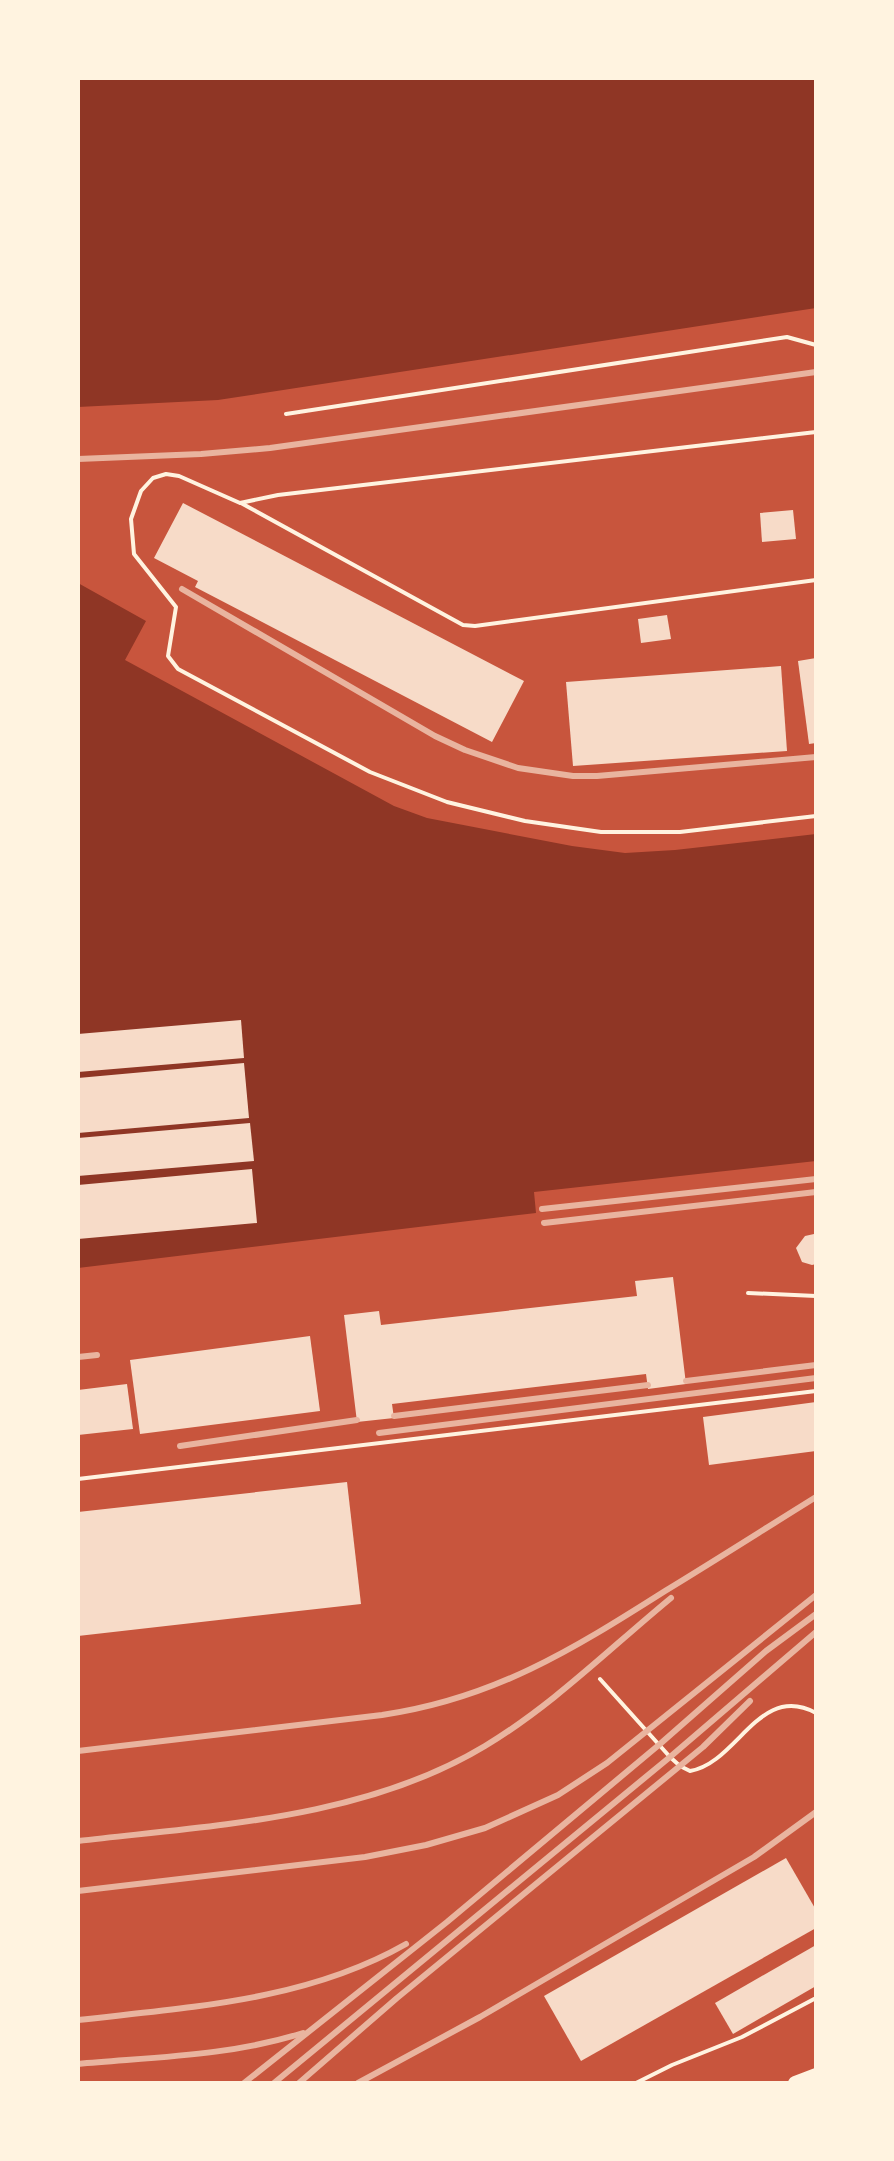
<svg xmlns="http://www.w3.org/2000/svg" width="894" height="2161" viewBox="0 0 894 2161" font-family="Poppins,sans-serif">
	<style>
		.water { fill: #8f3625 }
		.building { fill: #f7dbc8 }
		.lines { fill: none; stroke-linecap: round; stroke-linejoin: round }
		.service { stroke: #fff3e0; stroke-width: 4 }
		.primary { stroke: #fff3e0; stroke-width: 14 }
		.rail { stroke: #e9b49f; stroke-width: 6 }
	</style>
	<rect width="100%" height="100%" fill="#c8553d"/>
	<g class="water">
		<path d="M78,78H816V308L218,400L78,407Z"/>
		<path d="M78,583L146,621L125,660L394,806L427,818L572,846L625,853L675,850L816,834V1161L534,1192L536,1213L78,1268Z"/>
	</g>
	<g class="building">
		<path d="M183,503L524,681L492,742L195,587L198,581L154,558Z"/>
		<path d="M793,510L796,539L762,542L760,513Z"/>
		<path d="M667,615L671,639L641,643L638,619Z"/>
		<path d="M816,658V743L809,744L798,661Z"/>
		<path d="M781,666L787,751L573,766L566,682Z"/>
		<path d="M241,1020L244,1058L78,1072V1034Z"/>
		<path d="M244,1063L249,1118L78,1133V1078Z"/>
		<path d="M250,1123L254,1161L78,1176V1138Z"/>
		<path d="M252,1169L257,1223L78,1239V1185Z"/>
		<path d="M814,1234L816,1264L812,1265L802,1262L796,1248L805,1236Z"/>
		<path d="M673,1277L686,1384L648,1389L646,1374L392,1404L394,1418L357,1422L344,1315L379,1311L381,1325L637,1296L635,1281Z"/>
		<path d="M310,1336L320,1411L140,1434L130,1360Z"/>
		<path d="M127,1384L133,1429L78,1435V1390Z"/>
		<path d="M816,1402V1451L709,1465L703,1417Z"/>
		<path d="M347,1482L361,1604L78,1636V1512Z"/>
		<path d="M786,1858L816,1910V1928L581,2061L544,1996Z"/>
		<path d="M816,1945V1986L733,2034L715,2003Z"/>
	</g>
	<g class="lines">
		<g class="service">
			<path d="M286,414L787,337L816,345"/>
			<path d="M816,432L278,495L240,503L179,476L166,474L153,478L141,491L131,519L134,554L176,607L168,656L178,669L370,772L447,802L525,821L601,832H680L816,816"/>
			<path d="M241,503L463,625L475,626L816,580"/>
			<path d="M748,1293L816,1296"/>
			<path d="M78,1479L816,1391"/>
			<path d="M600,1679L670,1757L680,1766L690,1771C738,1763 759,1682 816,1713"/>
			<path d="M636,2083L672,2065L742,2037L816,1998"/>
		</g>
		<path class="primary" d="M795,2083L816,2075"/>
		<g class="rail">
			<path d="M78,459L201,454L270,448L816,372"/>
			<path d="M182,589L435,736L465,750L518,768L573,776H597L816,757"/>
			<path d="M542,1209L816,1179"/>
			<path d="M544,1223L816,1192"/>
			<path d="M78,1357L97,1355"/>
			<path d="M686,1381L816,1365"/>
			<path d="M394,1416L648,1385"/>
			<path d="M379,1433L816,1378"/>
			<path d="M180,1446L357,1420"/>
			<path d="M78,1751L382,1715C493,1699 572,1650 665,1591C716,1560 766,1528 816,1497"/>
			<path d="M78,1841C214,1825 364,1819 485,1746C553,1705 609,1649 671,1598"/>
			<path d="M78,1891L365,1857L426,1845L485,1828L558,1795L607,1763L816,1595"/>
			<path d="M78,2020C190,2007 306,2001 406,1944"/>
			<path d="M78,2064C154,2057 230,2056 303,2033"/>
			<path d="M244,2083L447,1922L660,1744L766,1651L816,1614"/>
			<path d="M274,2083L670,1757L816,1632"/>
			<path d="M299,2083L397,1998L703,1747L750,1701"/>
			<path d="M358,2083L480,2017L754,1857L816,1812"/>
		</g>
	</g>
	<rect width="894" height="2161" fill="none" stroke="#fff3e0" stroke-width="160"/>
</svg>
